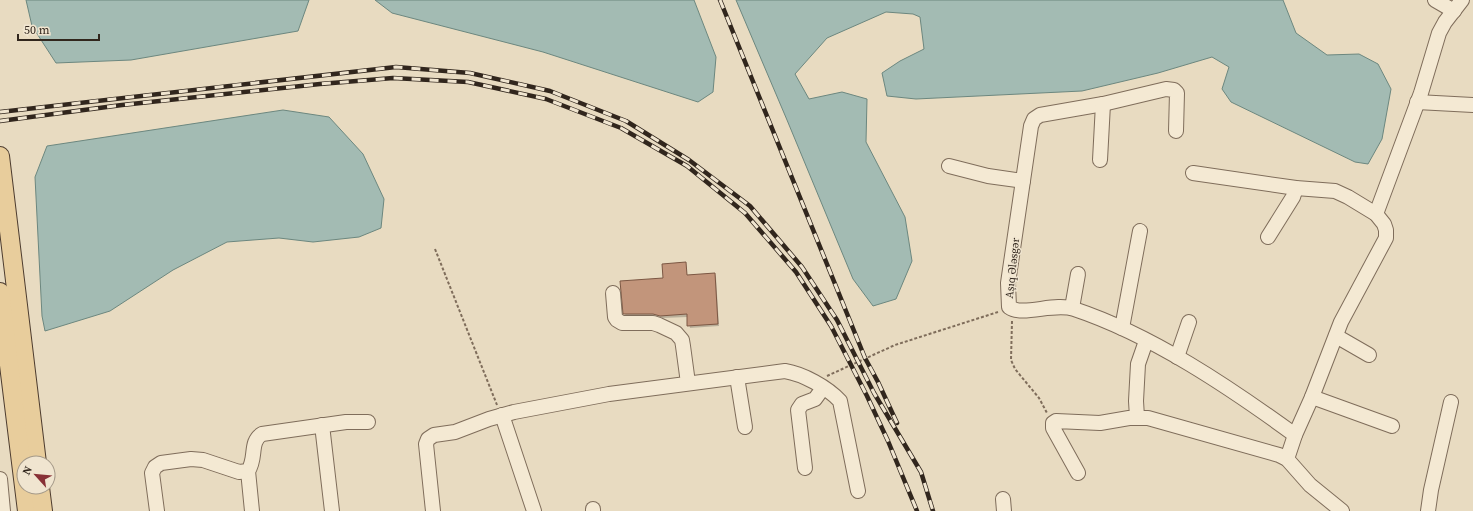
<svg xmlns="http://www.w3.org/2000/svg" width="1473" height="511" viewBox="0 0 1473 511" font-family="'Source Serif 4',serif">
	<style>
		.water { fill: #a3bbb3; stroke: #6c877f }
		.shadow { fill: #0003 }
		.building { fill: #c2957b; stroke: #7c5743 }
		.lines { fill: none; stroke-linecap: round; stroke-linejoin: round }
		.minor-casing { stroke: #7f6d5b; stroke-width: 16 }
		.major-casing { stroke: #4d3c2f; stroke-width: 20 }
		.path { stroke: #7f6d5b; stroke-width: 2; stroke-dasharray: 3 2; stroke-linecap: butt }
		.minor { stroke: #f4e9d3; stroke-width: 14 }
		.major { stroke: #e8cd9c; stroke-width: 18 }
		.rail-casing { stroke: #31261d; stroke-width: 4.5 }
		.rail { stroke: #f0e5d0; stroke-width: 3; stroke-dasharray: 9; stroke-linecap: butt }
		.labels { text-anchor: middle; stroke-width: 3; stroke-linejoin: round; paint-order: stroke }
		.street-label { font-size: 11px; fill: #31261d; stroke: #f0e5d0 }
	</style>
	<rect width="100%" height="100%" fill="#e8dbc1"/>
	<g class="water">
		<path d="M26,0H309L298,31L131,60L56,63L32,26Z"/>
		<path d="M375,0H694L716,57L713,92L698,102L543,52L392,13Z"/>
		<path d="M736,0H1283L1296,33L1327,55L1359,54L1378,64L1391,89L1382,139L1368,164L1355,162L1231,102L1222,89L1229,67L1212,57L1158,73L1082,91L916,99L887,96L882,73L900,61L924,49L920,17L913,14L886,12L827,38L795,74L809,99L842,92L867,99L866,142L905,217L912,261L896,299L873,306L853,279L787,120Z"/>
		<path d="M283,110L329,117L363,154L384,199L381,228L359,237L313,242L279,238L227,242L173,270L110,311L45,331L42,316L35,177L47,146Z"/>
	</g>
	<path class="shadow" d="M685,264L687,276L715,274L716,277L719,326L690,328L688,317L662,318L655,317H627L625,314L621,282L664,279Z"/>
	<path class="building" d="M686,262L687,275L715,273L718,324L687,326V314L660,316L653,314H623L620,281L663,278L662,264Z"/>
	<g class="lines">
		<defs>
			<g id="minor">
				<path d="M1435,0L1454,11"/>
				<path d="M1417,102L1473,105"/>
				<path d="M1176,131L1177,93L1174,90L1166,89L1103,104L1040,115L1034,119L1031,126L1008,283L1009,307C1023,317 1054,302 1074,309C1152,335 1229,387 1295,435"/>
				<path d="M1100,160L1103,104"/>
				<path d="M949,166L988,176L1023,181"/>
				<path d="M1193,173L1296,188L1335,191L1348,197L1376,214L1384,224L1386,230V238L1341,322L1312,397L1295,435L1287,459"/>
				<path d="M1376,214L1421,93L1439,33L1445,22L1462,0"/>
				<path d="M1268,237L1293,197L1296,188"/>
				<path d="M613,293L615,317L617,320L622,323H653L659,325L676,333L682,340L683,346L688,383"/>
				<path d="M1072,308L1078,274"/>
				<path d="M1122,328L1140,231"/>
				<path d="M1336,336L1369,355"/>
				<path d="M1177,357L1189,322"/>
				<path d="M737,377L745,427"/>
				<path d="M1312,397L1392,426"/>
				<path d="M502,415L534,511"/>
				<path d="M1137,417L1136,401L1138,364L1146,341"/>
				<path d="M322,425L332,511"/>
				<path d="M805,468L798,410L802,404L815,399L823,388"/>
				<path d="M248,471L252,511"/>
				<path d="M1078,473L1053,428V423L1056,421L1100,423L1129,418H1148L1279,455L1287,459L1310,485L1342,511"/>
				<path d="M0,479L3,511"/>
				<path d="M1003,499L1004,511"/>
				<path d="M593,509V511"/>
				<path d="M157,511L152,473L155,467L161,463L191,459L203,460L239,472L248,471C257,458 249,442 262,434L346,422H368"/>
				<path d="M433,511L426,444L428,439L434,435L455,432L489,419L514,412L609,394L785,371C803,374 827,387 840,401L858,491"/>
				<path d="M1428,511L1431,490L1451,402"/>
			</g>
			<g id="major">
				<path d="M0,156L37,463"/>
				<path d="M0,292L27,511"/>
				<path d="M40,487L43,511"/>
			</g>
		</defs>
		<use href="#minor" class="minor-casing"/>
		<use href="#major" class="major-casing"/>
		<g class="path">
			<path d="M435,249L497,405"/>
			<path d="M1012,321L1011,360L1015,369L1039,398L1047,413"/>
			<path d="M827,376L895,345L998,312"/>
		</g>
		<use href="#minor" class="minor"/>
		<use href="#major" class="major"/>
		<defs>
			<g id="rail">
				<path d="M720,0L865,358L878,382L897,423"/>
				<path d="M0,112L396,67L470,73L550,91L626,121L689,160L750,206L802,267L837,320L874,393L921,472L933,511"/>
				<path d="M0,121L122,105L320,84L393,78L468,82L546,99L621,128L687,166L745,213L796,272L831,326L867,396L888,441L917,511"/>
			</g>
		</defs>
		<use href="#rail" class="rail-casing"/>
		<use href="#rail" class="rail"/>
	</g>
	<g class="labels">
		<g class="street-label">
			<text transform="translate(1012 268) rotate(-84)" y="4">Aşıq Ələsgər</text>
		</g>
	</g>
	<g transform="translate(36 475) rotate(297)"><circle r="19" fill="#f0e5d0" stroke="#a49988"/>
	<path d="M0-3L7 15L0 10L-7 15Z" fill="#883136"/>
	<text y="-6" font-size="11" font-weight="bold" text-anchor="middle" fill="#31261d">N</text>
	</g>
	<path d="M18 34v6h81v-6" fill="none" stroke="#31261d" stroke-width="2"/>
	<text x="24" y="34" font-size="12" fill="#31261d" stroke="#f0e5d0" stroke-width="3" paint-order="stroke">50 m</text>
</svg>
